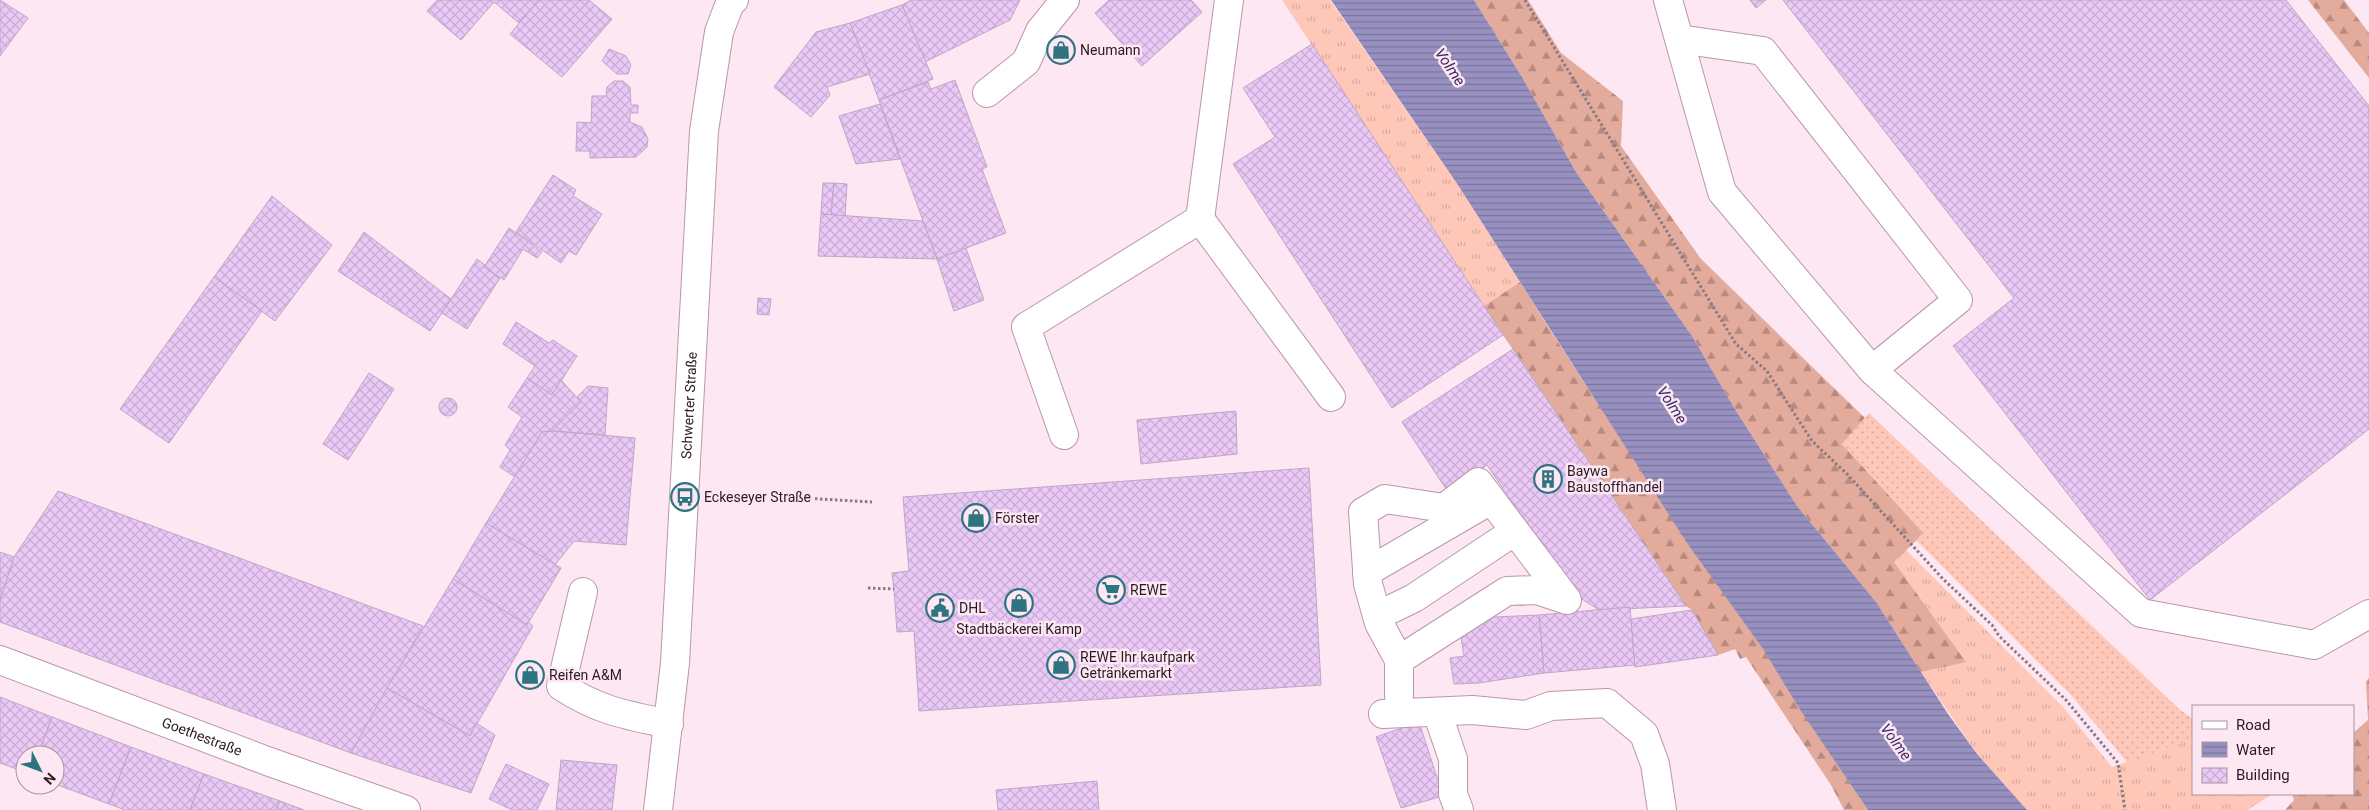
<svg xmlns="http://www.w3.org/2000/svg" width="2369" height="810" viewBox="0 0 2369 810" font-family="Roboto,sans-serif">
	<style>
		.grass { fill: url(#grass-tufts) }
		.forest { fill: url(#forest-firs) }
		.garden { fill: url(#garden-dots) }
		.water { fill: url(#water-rules) }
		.building { fill: url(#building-cross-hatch); stroke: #bda7c5 }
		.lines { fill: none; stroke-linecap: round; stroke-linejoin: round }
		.minor-casing { stroke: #b997ab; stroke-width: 30 }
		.major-casing { stroke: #b997ab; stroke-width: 30 }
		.path { stroke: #8a7983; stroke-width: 3; stroke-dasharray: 2.5 2.5; stroke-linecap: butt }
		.minor { stroke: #fff; stroke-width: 28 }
		.major { stroke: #fff; stroke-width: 28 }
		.labels { text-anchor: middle; stroke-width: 5; stroke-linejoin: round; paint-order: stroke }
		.poi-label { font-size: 14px; fill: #281b23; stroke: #fde7f3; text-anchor: start }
		.street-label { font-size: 14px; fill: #281b23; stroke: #fde7f3 }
		.water-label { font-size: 15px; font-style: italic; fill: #392c67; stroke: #fde7f3 }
	</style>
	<defs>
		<pattern id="grass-tufts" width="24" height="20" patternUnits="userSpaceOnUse" patternTransform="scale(1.25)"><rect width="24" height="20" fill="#fec7b8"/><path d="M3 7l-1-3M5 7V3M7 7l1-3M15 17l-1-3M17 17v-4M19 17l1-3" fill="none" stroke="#daaa9e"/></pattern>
		<pattern id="forest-firs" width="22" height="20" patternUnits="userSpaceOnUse" patternTransform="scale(1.25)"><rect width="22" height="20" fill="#e3ab9c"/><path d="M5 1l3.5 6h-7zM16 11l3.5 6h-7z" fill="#b88a7f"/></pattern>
		<pattern id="garden-dots" width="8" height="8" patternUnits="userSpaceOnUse" patternTransform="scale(1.25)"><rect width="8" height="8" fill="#fec7b8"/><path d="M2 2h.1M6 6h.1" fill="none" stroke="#daaa9e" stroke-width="1.8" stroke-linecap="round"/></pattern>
		<pattern id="water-rules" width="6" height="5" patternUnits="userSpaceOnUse" patternTransform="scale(1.25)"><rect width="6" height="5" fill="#9790c0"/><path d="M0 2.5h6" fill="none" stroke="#7b759c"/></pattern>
		<pattern id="building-cross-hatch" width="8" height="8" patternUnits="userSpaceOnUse" patternTransform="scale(1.25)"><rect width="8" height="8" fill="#eac9f6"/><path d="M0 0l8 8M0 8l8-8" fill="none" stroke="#c9acd3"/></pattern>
	</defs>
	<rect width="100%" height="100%" fill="#fde7f3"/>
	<g class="grass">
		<path d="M1282,0H1330L1458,185L1520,282L1484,306Z"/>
		<path d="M1906,550L2063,707L2112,767L2193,739V794H2272L2248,810H2027L1977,754L1921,672L1965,661L1894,562Z"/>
	</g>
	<g class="forest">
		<path d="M1474,0H1528L1561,53L1623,101L1621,146L1701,259L1865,418L1842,444L1924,533L1894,562L1966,662L1921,672L1876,602L1797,506L1733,406L1692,336L1576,172L1522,77Z"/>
		<path d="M2308,0H2344L2369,33V78Z"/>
		<path d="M1520,282C1594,401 1674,516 1752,632C1791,691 1828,751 1868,810H1844L1831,785L1746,657L1740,659L1735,649L1718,655L1692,610L1686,606L1503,335L1484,306Z"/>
		<path d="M2369,678V810H2285L2294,800L2292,794H2353V733L2368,720L2366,681Z"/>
	</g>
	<path class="garden" d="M1869,413L2179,709L2193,719V739L2127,762L2071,695L1916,540L1923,533L1842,444Z"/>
	<path class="water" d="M1331,0H1474L1522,77L1576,172L1692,336L1733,406L1797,506L1876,602L1948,714L1977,754L2027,810H1868L1801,711L1763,649L1687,543L1458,185Z"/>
	<g class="building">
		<path d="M0,0L28,18L0,56Z"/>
		<path d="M437,0H539L519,23L494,2L461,40L427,11Z"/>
		<path d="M539,0H589L612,19L562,77L510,34Z"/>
		<path d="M911,0H1020L1010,20L925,62L902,5Z"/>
		<path d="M1109,0H1191L1202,12L1142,66L1095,13Z"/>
		<path d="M1750,0H1766L1756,8Z"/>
		<path d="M1783,0H2286L2369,106V429L2150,600L1953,346L2014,298Z"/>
		<path d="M902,5L933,79L879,100L850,23Z"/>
		<path d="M850,23L870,74L827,87L830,95L811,117L774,87L816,32Z"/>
		<path d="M1312,44L1503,335L1392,408L1233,164L1275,137L1243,88Z"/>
		<path d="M609,49L626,56L631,65L628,74H617L602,61Z"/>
		<path d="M955,80L987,167L982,169L1006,233L937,259L879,100L928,82L931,89Z"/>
		<path d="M614,81H623L630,87L631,105H638V113H630V122L642,127L648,139L647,147L636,157L590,158V151H576L577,122L591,123L592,96H606L607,87Z"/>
		<path d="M880,104L900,159L856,164L839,116Z"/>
		<path d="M553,175L576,190L573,196L602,214L576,255L569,251L561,263L516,232Z"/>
		<path d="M823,183H834L831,215L821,214Z"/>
		<path d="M834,183L847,184L845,216L831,215Z"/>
		<path d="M272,196L332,245L275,321L214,277Z"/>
		<path d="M821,214L923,221L937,259L818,256Z"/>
		<path d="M509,228L542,252L537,258L523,249L504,280L484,267Z"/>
		<path d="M364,232L451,299L430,331L338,271Z"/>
		<path d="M966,248L984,300L954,311L937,259Z"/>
		<path d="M477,259L485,265L484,267L500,278L467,329L442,313Z"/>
		<path d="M214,277L262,311L169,443L120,409Z"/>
		<path d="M758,298L771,299L769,315L757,314Z"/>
		<path d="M516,322L549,343L553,340L577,356L552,395L527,378L535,366L503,344Z"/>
		<path d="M1513,349L1686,606L1599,610L1574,594L1487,465L1448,492L1402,422Z"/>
		<path d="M369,373L394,389L348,460L323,444Z"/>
		<path d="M527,378L552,395L561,380L581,402L552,431L542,432L515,477L500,467L510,450L505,445L522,417L508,407Z"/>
		<path d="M588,386L608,388L605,435L552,431L581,402L577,397Z"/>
		<circle cx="448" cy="407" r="9"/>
		<path d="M1236,411L1237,454L1141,464L1137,420Z"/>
		<path d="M552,431L635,438L626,545L574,541L555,565L486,523L542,432Z"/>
		<path d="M1309,468L1321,685L919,711L914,631L897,632L894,589L892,573L909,571L903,497Z"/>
		<path d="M58,491L423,626L351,753L0,622V600L14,557Z"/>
		<path d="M486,523L561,568L527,625L453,579Z"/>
		<path d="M0,552L14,557L0,600Z"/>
		<path d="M453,579L527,625L528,622L533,626L470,736L387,688Z"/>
		<path d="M1630,607L1635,665L1544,673L1539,615Z"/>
		<path d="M1692,610L1718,655L1635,667L1631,619Z"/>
		<path d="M1539,615L1544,673L1479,683L1454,684L1450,658L1464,656L1461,637L1467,636L1466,630L1474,629L1473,618Z"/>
		<path d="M387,688L470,736L476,723L495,735L471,793L351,753Z"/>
		<path d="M0,697L52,717L38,755H25V772L0,763Z"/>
		<path d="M52,717L131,747L109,804L55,784V755H38Z"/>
		<path d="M1419,722L1443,796L1401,808L1376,737Z"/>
		<path d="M131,747L204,774L190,810H125L109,804Z"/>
		<path d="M561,760L617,765L612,810H556Z"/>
		<path d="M506,764L549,784L537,810H512L489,799Z"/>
		<path d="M204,774L280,801L276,810H190Z"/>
		<path d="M1097,781L1099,810H998L996,790Z"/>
		<path d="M280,801L304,810H276Z"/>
	</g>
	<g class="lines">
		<defs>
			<g id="minor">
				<path d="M1229,0L1200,219L1331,397"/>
				<path d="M1668,0L1722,192L1872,370L1958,300L1763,51L1679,39"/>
				<path d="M987,93L1026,62L1040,31L1065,0"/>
				<path d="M1872,370L2141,613L2314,645L2369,614"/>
				<path d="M1064,435L1026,327L1200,219"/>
				<path d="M1367,572L1491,500"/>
				<path d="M583,592L561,686C599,711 626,715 669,724"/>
				<path d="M1377,616L1414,598L1515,531"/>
				<path id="s1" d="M0,660L267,761L406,810"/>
				<path d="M1399,696V660L1507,591L1537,590L1567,600L1478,482L1444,508L1385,499L1363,512L1368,584L1379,623L1399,660"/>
				<path d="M1437,712L1453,759V794L1459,810"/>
				<path d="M1383,714L1472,710L1526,715L1551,706L1607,703L1644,734L1655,764L1662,810"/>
			</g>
			<g id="major">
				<path id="s2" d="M658,810L675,663L704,131L719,32L730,3L734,0"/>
			</g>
		</defs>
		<use href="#minor" class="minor-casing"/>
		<use href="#major" class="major-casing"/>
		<g class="path">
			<path d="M1525,0L1736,344L1767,371L1812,441L1847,474L1943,579L1992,625L1999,636L2066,700L2118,763L2125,810"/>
			<path d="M785,497L872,502"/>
			<path d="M868,588L894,589"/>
		</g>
		<use href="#minor" class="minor"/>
		<use href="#major" class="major"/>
	</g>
	<defs>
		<symbol id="shop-ring" viewBox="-11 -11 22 22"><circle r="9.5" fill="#fde7f3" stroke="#2d7380" stroke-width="1.5"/><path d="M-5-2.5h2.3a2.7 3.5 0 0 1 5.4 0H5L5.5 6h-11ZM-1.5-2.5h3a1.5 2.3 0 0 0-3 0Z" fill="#2d7380"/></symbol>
		<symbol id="building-ring" viewBox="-11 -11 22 22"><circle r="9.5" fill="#fde7f3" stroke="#2d7380" stroke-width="1.5"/><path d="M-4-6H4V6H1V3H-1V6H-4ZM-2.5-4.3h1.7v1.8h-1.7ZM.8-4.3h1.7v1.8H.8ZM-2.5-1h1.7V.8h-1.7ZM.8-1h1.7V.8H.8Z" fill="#2d7380"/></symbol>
		<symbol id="bus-ring" viewBox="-11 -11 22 22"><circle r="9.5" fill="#fde7f3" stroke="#2d7380" stroke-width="1.5"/><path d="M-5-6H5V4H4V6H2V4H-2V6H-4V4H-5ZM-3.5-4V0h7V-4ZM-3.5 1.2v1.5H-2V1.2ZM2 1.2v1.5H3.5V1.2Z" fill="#2d7380"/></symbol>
		<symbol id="supermarket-ring" viewBox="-11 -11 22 22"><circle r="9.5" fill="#fde7f3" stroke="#2d7380" stroke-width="1.5"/><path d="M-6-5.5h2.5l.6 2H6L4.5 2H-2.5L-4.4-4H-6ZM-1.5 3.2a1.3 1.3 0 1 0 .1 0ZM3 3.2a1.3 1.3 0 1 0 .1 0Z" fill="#2d7380"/></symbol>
		<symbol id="civic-ring" viewBox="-11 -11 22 22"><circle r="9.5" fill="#fde7f3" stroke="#2d7380" stroke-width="1.5"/><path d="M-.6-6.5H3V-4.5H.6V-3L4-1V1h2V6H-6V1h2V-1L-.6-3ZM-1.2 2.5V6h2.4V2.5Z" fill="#2d7380"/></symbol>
	</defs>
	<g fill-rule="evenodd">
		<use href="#shop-ring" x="1045" y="34" width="32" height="32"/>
		<use href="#building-ring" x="1532" y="463" width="32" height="32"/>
		<use href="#bus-ring" x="669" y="481" width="32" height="32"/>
		<use href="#shop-ring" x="960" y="502" width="32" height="32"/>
		<use href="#supermarket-ring" x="1095" y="574" width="32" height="32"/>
		<use href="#shop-ring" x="1003" y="587" width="32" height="32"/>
		<use href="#civic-ring" x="924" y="592" width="32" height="32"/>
		<use href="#shop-ring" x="1045" y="649" width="32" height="32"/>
		<use href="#shop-ring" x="514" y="659" width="32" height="32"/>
	</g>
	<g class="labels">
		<g class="poi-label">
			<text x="1080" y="55">Neumann</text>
			<text x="1567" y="476">Baywa<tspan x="1567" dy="16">Baustoffhandel</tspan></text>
			<text x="704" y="502">Eckeseyer Straße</text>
			<text x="995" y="523">Förster</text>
			<text x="1130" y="595">REWE</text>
			<text x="959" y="613">DHL</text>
			<text x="1019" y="634" text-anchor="middle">Stadtbäckerei Kamp</text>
			<text x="1080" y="662">REWE Ihr kaufpark<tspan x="1080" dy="16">Getränkemarkt</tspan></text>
			<text x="549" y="680">Reifen A&amp;M</text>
		</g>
		<g class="street-label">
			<text dy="5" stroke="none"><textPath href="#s2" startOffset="406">Schwerter Straße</textPath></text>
			<text dy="5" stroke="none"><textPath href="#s1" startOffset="216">Goethestraße</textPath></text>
		</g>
		<g class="water-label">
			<text transform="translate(1450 67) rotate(56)" y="5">Volme</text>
			<text transform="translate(1672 405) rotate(57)" y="5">Volme</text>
			<text transform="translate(1896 742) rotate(54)" y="5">Volme</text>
		</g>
	</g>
	<rect x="2192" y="705" width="162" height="90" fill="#fde7f3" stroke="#a895a0"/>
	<rect x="2202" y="721" width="25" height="8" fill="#ffffff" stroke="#a895a0"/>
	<text x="2236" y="730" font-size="15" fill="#281b23">Road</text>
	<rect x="2202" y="742" width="25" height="15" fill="url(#water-rules)" stroke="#a895a0"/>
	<text x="2236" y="755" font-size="15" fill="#281b23">Water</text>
	<rect x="2202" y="768" width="25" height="15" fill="url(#building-cross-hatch)" stroke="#a895a0"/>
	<text x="2236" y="780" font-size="15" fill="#281b23">Building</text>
	<g transform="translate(40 770) rotate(132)"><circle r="24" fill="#fde7f3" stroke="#a895a0"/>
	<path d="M0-4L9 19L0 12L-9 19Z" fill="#2d7380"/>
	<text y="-8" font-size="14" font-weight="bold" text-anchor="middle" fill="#281b23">N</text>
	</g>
</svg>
